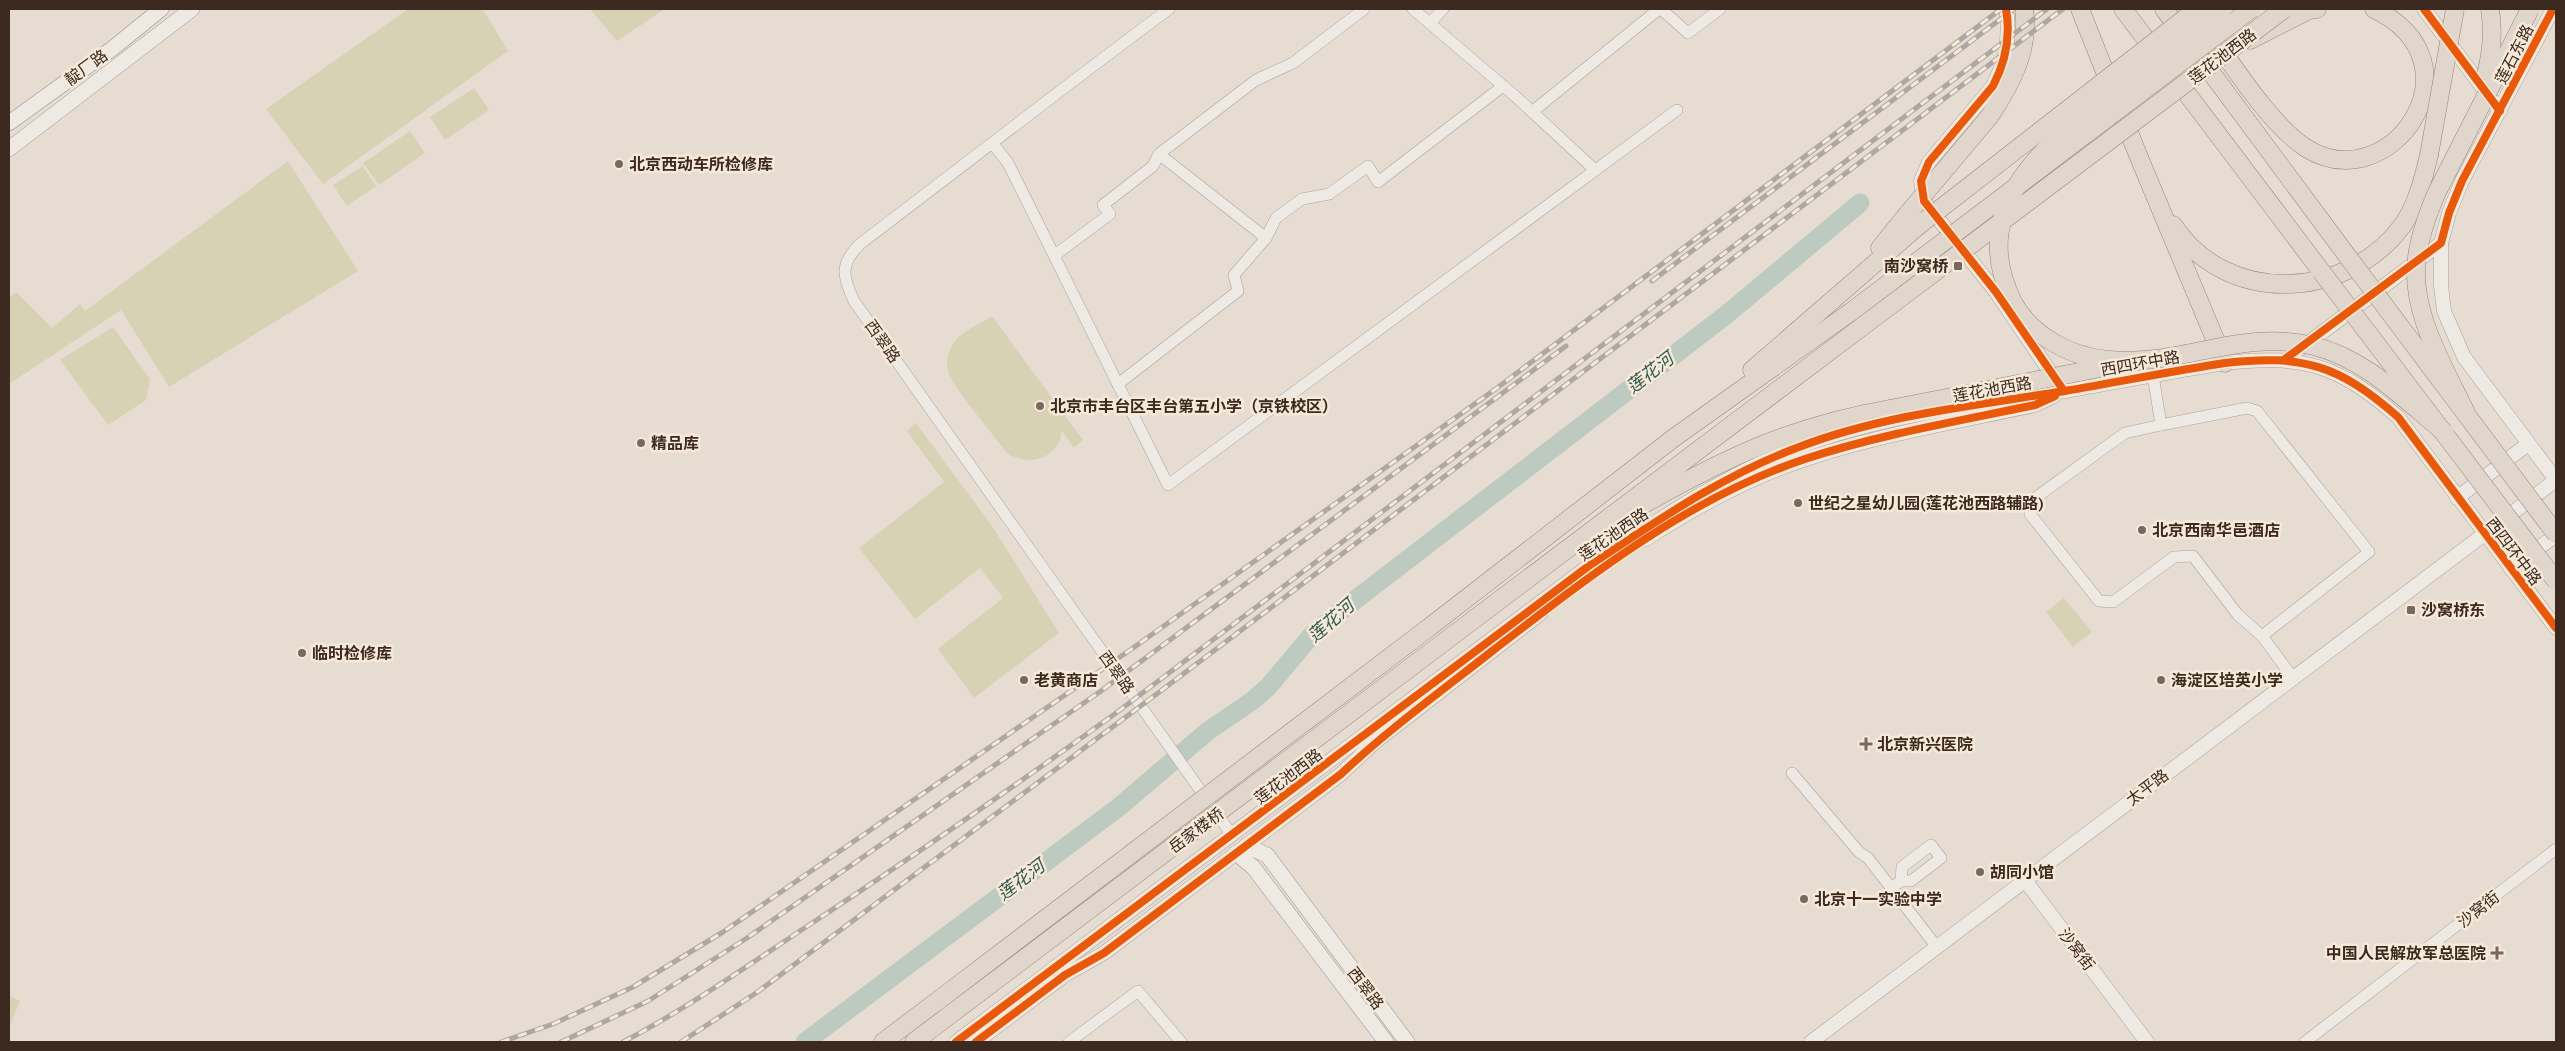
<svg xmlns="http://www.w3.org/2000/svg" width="2565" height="1051" viewBox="0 0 2565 1051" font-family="'Source Serif 4','Noto Sans SC',serif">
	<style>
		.green { fill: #d8d2b5 }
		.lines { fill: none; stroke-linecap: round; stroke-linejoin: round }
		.river { stroke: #bccabf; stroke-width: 19 }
		.minor-casing { stroke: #aca29a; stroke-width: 12 }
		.tertiary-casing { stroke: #aca29a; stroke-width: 15 }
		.secondary-casing { stroke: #9c928a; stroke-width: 16 }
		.trunk-casing { stroke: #918881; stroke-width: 19 }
		.minor { stroke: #eee9e3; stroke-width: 11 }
		.tertiary { stroke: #eee9e3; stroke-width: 14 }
		.secondary { stroke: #eee9e3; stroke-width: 15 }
		.trunk { stroke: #e0d6cc; stroke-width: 18 }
		.rail-casing { stroke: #aea8a3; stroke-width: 5 }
		.rail { stroke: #f6e9d9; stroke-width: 3; stroke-dasharray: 9; stroke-linecap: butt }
		.trunk-bridge-casing { stroke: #918881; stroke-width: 19; stroke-linecap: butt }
		.trunk-bridge { stroke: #e0d6cc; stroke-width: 18 }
		.cycleway-casing { stroke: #f6e9d9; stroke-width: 11 }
		.cycleway { stroke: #e8590c; stroke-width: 8 }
		.poi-dot { fill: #78685f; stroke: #f6e9d9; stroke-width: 2 }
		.labels { text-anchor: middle; stroke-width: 5; stroke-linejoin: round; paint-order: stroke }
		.street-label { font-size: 16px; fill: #3c2a21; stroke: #f6e9d9 }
		.poi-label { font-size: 16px; font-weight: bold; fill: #3c2a21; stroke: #f6e9d9; text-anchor: start }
		.water-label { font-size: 18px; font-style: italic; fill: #315b51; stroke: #f6e9d9 }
	</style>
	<rect width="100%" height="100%" fill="#e6dcd2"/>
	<g class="green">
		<path d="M408,9H483L508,51L323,184L266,109Z"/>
		<path d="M590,9H665L617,41Z"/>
		<path d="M474,88L489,110L445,140L430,117Z"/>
		<path d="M410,131L425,153L379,185L363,163Z"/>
		<path d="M288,161L358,271L169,387L121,310L9,384V297L16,292L52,328L80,304L85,311Z"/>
		<path d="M363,166L376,186L347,206L333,185Z"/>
		<path d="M992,316L1083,440L1074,448L1062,431C1059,459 1027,468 1006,452C993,434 953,388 948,371C945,359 949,348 957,339C963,331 982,323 992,316Z"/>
		<path d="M113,327L150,379L146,400L108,425L60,360Z"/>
		<path d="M916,423L992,526L1059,633L974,698L938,649L1003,598L980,568L915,619L859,548L944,482L907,431Z"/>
		<path d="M2064,598L2092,632L2073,647L2046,612Z"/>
		<path d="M9,996L20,1001L9,1028Z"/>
	</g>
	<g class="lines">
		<path class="river" d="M805,1042L1119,807L1208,731L1252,701L1269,686L1311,636L1342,610L1726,315L1860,203"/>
		<defs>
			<g id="minor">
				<path d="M1169,9C1065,86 963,166 860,244C840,264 842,276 854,301L1232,835"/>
				<path d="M1413,9L1515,96L1595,170"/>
				<path d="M1661,9L1688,33L1720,9"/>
				<path d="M1430,23L1443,9"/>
				<path d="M1532,112L1659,9"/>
				<path d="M993,144L1008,163L1168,485L1677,110"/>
				<path d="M1266,238L1276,218L1302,199L1329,194L1368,166L1378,182L1503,86"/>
				<path d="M1055,255L1110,214L1103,205L1153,166L1159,154L1256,80L1293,63L1364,9"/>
				<path d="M2153,375L2161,425L2247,408L2257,411L2369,552L2262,636L2293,678"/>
				<path d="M1118,384L1238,291L1234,275L1266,238L1159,154"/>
				<path d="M2161,425L2125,433L2035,498L2030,514L2099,601L2113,602L2174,557L2193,556L2238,615L2262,636"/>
				<path d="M1792,773L1859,852L1868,858L1936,946"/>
				<path d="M1891,888L1901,881H1911L1941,858L1931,845L1902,867L1901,881"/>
				<path d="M1069,1042L1138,991L1181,1042"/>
				<path d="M2305,1042L2556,849"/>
			</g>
			<g id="tertiary">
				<path d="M2006,9C2011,37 2006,61 1993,86L1929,162L1921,181L1924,201L1996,292L2059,385"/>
				<path d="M2424,9L2500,111"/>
				<path d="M2553,9L2462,181L2449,213L2441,243V286L2444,311L2464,357L2556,480"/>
				<path d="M2300,349L2441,243"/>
				<path d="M2457,498L2528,444"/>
				<path d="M1646,539C1697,506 1751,476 1809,458C1883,434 1960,421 2035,405L2054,396"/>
				<path d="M2511,569L2556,535"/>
				<path d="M2024,879L2147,1042"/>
				<path d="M956,1042L1590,565C1657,521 1723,475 1799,447C1882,415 1978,405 2065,391C2119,382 2172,371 2225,363C2303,354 2339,365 2398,417L2556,628"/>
				<path d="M976,1042L1065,975L1104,953L1341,774L1375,742L1541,613"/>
				<path d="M1811,1042L2556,480"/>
			</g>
			<g id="secondary">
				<path d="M9,123L113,48L161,9"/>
				<path d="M9,149L192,9"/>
				<path d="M1246,846L1267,855L1407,1042"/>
				<path d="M1236,853L1253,867L1386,1042"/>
			</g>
			<g id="trunk">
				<path d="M2080,9L2138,155L2225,363"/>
				<path d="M2123,9L2321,271"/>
				<path d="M2164,9L2348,257"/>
				<path d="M2204,25C2231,62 2269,124 2306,148C2390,201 2486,63 2374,9"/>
				<path d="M2250,40L2309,10L2317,9"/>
				<path d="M1989,117C2011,85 2030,49 2024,9"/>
				<path d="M2173,225C2226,306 2346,301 2402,226C2417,205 2423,180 2429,155"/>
				<path d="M1880,248L1905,217"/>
				<path d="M1752,370L1918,226"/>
				<path d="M1639,507C1725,458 1791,426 1890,409"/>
				<path d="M1427,629L1675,437L1852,311"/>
				<path d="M1440,645L1863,326"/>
				<path d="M883,1042L940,999"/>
				<path d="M914,1042L951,1014"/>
			</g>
		</defs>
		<use href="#minor" class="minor-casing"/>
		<use href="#tertiary" class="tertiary-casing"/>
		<use href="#secondary" class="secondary-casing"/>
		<use href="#trunk" class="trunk-casing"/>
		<use href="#minor" class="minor"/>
		<use href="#tertiary" class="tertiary"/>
		<use href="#secondary" class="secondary"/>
		<use href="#trunk" class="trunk"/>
		<defs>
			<g id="rail">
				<path d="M1652,281L2014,9"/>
				<path d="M501,1042L553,1024L633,987L723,932L1133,648L1497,388L2001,9"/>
				<path d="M561,1042L648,1001L747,938L1101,691L1566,346"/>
				<path d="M623,1042C684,1010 740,971 797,933C905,862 1011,789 1116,713L2047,9"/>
				<path d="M681,1042L756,993L1162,690L2063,9"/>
			</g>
		</defs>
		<use href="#rail" class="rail-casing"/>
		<use href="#rail" class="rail"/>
		<defs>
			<g id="trunk-bridge">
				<path d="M2222,9C2188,35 2154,61 2120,87C2052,139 1965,202 2012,300C2030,336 2071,357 2109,360C2180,367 2241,328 2314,346C2366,359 2405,400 2445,433"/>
				<path d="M2484,83C2491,57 2494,35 2490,9"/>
				<path d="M2429,155L2455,9"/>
				<path d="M1905,217L1989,117"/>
				<path d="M1918,226L2197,9"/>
				<path d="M2348,257L2556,534"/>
				<path d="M2321,271L2556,581"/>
				<path d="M1852,311L2251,9"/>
				<path d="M1863,326L2284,9"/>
				<path d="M1890,409L2115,365"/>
				<path d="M2467,415C2445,368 2409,311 2417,257C2420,234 2428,213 2437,192L2530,9"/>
				<path d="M940,999L1427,629"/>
				<path d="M951,1014L1440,645"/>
			</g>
		</defs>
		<use href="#trunk-bridge" class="trunk-bridge-casing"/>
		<use href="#trunk-bridge" class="trunk-bridge"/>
		<defs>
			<g id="cycleway">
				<path d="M2006,9C2011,37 2006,61 1993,86L1929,162L1921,181L1924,201L1996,292L2064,391"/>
				<path d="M2424,9L2500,111"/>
				<path d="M2285,359L2441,243L2449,213L2462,181L2553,9"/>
				<path d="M956,1042L1590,565C1657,521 1723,475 1799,447C1882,415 1978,405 2065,391C2119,382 2172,371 2225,363C2303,354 2339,365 2398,417L2556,628"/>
				<path d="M976,1042L1065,975L1104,953L1341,774C1388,730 1440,692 1491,652C1588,577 1689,497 1808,458C1882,434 1959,421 2035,405L2055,396"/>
			</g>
		</defs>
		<use href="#cycleway" class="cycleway-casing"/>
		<use href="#cycleway" class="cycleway"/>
	</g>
	<g class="poi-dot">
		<circle cx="619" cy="164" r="5"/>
		<rect x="1953" y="261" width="10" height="10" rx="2.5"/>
		<circle cx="1040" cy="406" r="5"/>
		<circle cx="641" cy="443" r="5"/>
		<circle cx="1798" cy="503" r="5"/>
		<circle cx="2142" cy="530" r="5"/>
		<rect x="2406" y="605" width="10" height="10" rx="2.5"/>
		<circle cx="302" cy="653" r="5"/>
		<circle cx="1024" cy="680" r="5"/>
		<circle cx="2161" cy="680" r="5"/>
		<path d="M1863.5 736.5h5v5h5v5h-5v5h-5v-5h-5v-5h5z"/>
		<circle cx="1980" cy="872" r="5"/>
		<circle cx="1804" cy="899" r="5"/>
		<path d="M2494.5 945.5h5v5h5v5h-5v5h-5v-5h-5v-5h5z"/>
	</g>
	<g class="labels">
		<g class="street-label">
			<text transform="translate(2514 54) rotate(-63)" y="6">莲石东路</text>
			<text transform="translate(2222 56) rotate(-37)" y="6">莲花池西路</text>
			<text transform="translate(86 67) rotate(-36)" y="6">靛厂路</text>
			<text transform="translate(883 341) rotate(55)" y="6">西翠路</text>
			<text transform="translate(2140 363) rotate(-10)" y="6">西四环中路</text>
			<text transform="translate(1992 389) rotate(-10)" y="6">莲花池西路</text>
			<text transform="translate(1613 534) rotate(-34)" y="6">莲花池西路</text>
			<text transform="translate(2514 551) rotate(53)" y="6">西四环中路</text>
			<text transform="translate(1117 672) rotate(55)" y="6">西翠路</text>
			<text transform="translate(1288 776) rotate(-37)" y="6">莲花池西路</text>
			<text transform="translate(2147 787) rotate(-37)" y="6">太平路</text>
			<text transform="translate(1196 830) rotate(-37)" y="6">岳家楼桥</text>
			<text transform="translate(2478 909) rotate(-38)" y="6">沙窝街</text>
			<text transform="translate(2077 949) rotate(53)" y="6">沙窝街</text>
			<text transform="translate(1366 988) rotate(53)" y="6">西翠路</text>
		</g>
		<g class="poi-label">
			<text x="629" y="170">北京西动车所检修库</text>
			<text x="1948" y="272" text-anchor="end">南沙窝桥</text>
			<text x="1050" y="412">北京市丰台区丰台第五小学（京铁校区）</text>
			<text x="651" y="449">精品库</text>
			<text x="1808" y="509">世纪之星幼儿园(莲花池西路辅路)</text>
			<text x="2152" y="536">北京西南华邑酒店</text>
			<text x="2421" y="616">沙窝桥东</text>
			<text x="312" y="659">临时检修库</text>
			<text x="1034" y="686">老黄商店</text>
			<text x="2171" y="686">海淀区培英小学</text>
			<text x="1877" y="750">北京新兴医院</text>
			<text x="1990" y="878">胡同小馆</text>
			<text x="1814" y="905">北京十一实验中学</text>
			<text x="2486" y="959" text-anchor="end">中国人民解放军总医院</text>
		</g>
		<g class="water-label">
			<text transform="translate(1650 373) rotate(-38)" y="6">莲花河</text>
			<text transform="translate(1331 621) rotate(-41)" y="6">莲花河</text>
			<text transform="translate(1021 880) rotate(-37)" y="6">莲花河</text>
		</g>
	</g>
	<rect width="2565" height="1051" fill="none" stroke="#3c2a21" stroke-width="20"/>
</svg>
